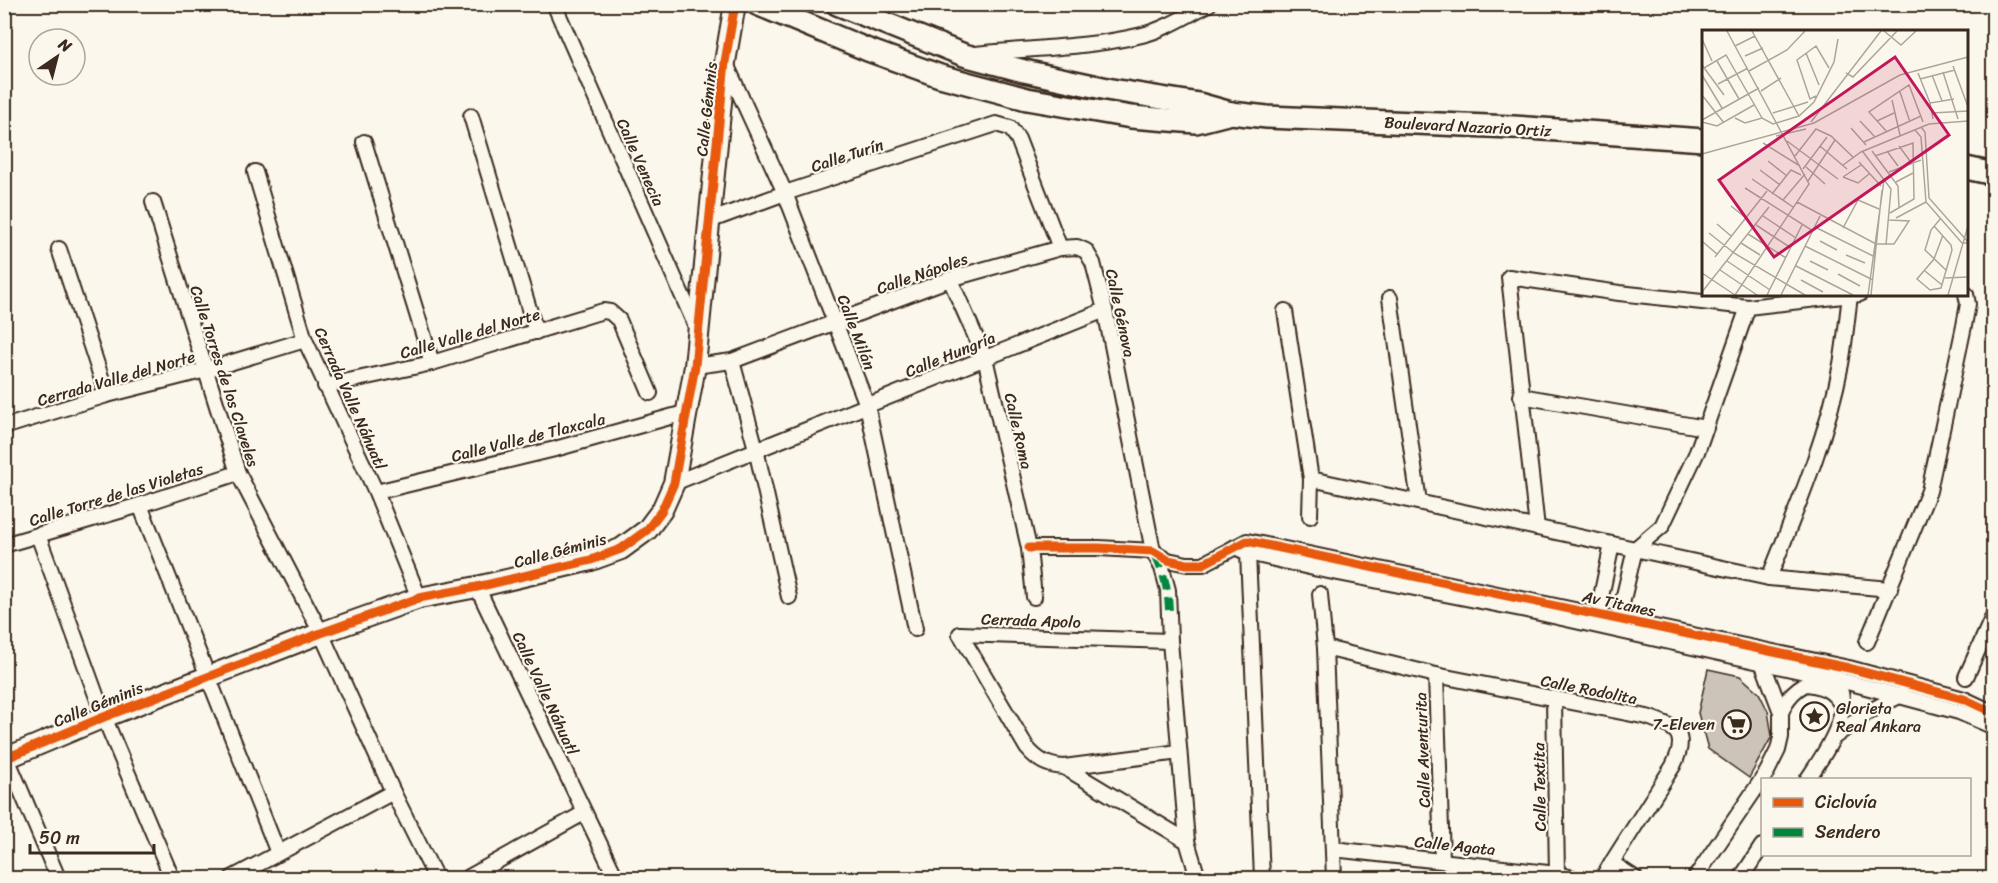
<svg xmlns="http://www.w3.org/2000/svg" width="1998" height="883" viewBox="0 0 1998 883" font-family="Sriracha,sans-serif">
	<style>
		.building { fill: #ccc4b9; stroke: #3b2a1e; stroke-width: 1.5 }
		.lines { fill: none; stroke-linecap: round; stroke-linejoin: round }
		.street-casing { stroke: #3b2a1e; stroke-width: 18 }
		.secondary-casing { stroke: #3b2a1e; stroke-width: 24 }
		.primary-casing { stroke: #3b2a1e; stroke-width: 26 }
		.street { stroke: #fbf7ec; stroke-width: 14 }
		.secondary { stroke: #fbf7ec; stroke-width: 20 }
		.primary { stroke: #fbf7ec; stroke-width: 21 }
		.quiet { stroke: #00873e; stroke-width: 8; stroke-dasharray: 15 8; stroke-linecap: butt }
		.cycleway-casing { stroke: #fbf7ec; stroke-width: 13 }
		.cycleway { stroke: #e8590c; stroke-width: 9 }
		.labels { text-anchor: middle; stroke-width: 4.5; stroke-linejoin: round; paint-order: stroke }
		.street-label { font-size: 16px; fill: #3b2a1e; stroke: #fbf7ec }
		.poi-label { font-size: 16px; fill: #3b2a1e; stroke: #fbf7ec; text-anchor: start }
		.inset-road { fill: none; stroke: #aea59a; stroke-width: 1.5 }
		.view { fill: #c2185b; fill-opacity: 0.15; stroke: #c2185b; stroke-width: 3 }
		.inset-edge { fill: none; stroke: #3b2a1e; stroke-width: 3 }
	</style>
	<rect width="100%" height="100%" fill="#fbf7ec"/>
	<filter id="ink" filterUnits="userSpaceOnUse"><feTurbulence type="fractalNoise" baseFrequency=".0167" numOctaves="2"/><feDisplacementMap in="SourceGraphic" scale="12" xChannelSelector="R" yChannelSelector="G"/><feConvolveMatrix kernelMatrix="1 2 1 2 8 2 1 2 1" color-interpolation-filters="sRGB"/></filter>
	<g filter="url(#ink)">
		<path class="building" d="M1708,669L1740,676L1759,693L1768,711L1772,736L1749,778L1708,749L1698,713Z"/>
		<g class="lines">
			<defs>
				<g id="street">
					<path d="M554,4L697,329"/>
					<path d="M976,54C1031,48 1088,48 1142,35C1166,29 1187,15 1209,4"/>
					<path d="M726,64L785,193L867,405L915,629"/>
					<path d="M471,116L536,332"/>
					<path d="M364,142L432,363"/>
					<path d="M255,172L305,340L376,492L419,598"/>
					<path d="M153,202L238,473L321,633L393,792L436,878"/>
					<path d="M709,221L785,193L996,124L1010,128L1018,139L1060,248"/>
					<path d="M59,249L107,395"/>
					<path d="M950,279L985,358L1029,548L1034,597"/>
					<path d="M1390,298L1419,502"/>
					<path d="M1285,311L1311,479L1310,516"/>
					<path d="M732,361L756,449L789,597"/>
					<path d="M695,366L732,361L950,279L1060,248L1077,247L1086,251L1093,263L1105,310L1153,551L1162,568L1168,590L1170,641L1187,841L1198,878"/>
					<path d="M325,386L432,363L603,311L610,312L619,320L650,393"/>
					<path d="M1521,396L1706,428"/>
					<path d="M4,427L107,395L206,370L305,340"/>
					<path d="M1311,479L1769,578L1890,589"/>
					<path d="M674,483L1105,310"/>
					<path d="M376,492L555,449L688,412"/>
					<path d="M140,505L278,853"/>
					<path d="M1537,528L1509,277L1619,293L1748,307L1860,294"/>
					<path d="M38,535L104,717L172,878"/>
					<path d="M4,545L140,505L238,473"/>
					<path d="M1235,547L1248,553L1318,569L1526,610L1836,679L1959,712L1994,727"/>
					<path d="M1029,548H1099L1153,551L1168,560L1187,564H1203L1247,541L1849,668L1964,699L1994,713"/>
					<path d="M1248,553L1262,878"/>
					<path d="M1769,578C1797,508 1827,438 1841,364C1845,342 1847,318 1850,296"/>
					<path d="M477,587L616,878"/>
					<path d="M1320,594L1325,648L1334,878"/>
					<path d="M1596,621L1612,544"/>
					<path d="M1617,625L1635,549L1662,526L1697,452L1748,307"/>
					<path d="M960,634L1027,748C1038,761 1048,766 1064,767L1179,752"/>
					<path d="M960,634L1170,641"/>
					<path d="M1867,642L1929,491L1964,326L1968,304L1966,294"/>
					<path d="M1325,648L1436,675L1647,717C1677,727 1689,734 1673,766L1602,878"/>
					<path d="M1436,675L1442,860"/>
					<path d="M1966,677L1994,614"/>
					<path d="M1807,684C1823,686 1832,690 1841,704"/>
					<path d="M1554,700L1557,874"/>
					<path d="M1781,712C1790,690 1803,684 1824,676"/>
					<path d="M1834,737L1868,712L1901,695"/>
					<path d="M4,751L58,878"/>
					<path d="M1064,767L1187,841"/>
					<path d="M1807,780C1826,751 1858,709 1833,675"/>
					<path d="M1333,849L1557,874L1573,878"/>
					<path d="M1612,863L1635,878"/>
					<path d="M232,878L393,792"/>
					<path d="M467,878L584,813"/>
					<path d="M1695,878L1767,772L1778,750L1781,737V712L1762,662"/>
					<path d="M1741,878L1762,846"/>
				</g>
				<path id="secondary" d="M4,759L104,717L321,633L419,598L477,587L591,560L621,549L647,530L662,510L674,483L695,366L725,62L735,4"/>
				<g id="primary">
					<path d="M757,4L868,50L940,76L1027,99L1131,117L1196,122L1231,113"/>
					<path d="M837,4L964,55L1024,71L1112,90L1199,104L1231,113L1267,117L1513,127L1704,140"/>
					<path d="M1966,168L1994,174"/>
				</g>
			</defs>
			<use href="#street" class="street-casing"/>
			<use href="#secondary" class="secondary-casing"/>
			<use href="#primary" class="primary-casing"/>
			<use href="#street" class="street"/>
			<use href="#secondary" class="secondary"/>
			<use href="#primary" class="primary"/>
			<path class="quiet" d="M1155,554C1164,573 1168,589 1169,610"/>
			<defs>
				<g id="cycleway">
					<path d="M1029,548H1099L1153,551L1168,560L1187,564H1203L1247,541L1849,668L1964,699L1994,713"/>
					<path d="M4,759L104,717L321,633L419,598L477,587L591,560L621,549L647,530L662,510L674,483L695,366L725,62L735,4"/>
				</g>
			</defs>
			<use href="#cycleway" class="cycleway-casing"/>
			<use href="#cycleway" class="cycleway"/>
		</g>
	</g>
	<defs>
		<symbol id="sight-ring" viewBox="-11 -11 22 22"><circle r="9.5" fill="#fbf7ec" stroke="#3b2a1e" stroke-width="1.5"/><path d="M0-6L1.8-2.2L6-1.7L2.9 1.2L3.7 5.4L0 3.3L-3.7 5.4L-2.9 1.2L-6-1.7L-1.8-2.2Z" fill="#3b2a1e"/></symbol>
		<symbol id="supermarket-ring" viewBox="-11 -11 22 22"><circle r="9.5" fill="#fbf7ec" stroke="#3b2a1e" stroke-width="1.5"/><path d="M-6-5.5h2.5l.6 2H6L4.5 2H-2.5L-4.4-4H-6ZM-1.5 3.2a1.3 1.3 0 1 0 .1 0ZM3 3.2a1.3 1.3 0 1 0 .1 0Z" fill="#3b2a1e"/></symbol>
	</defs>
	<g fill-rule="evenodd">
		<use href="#sight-ring" x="1798" y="700" width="33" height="33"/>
		<use href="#supermarket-ring" x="1720" y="708" width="33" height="33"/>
	</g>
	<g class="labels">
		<g class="street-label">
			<text transform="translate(706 109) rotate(-84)" y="6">Calle Géminis</text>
			<text transform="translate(1468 126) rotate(3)" y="6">Boulevard Nazario Ortiz</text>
			<text transform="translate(847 155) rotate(-18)" y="6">Calle Turín</text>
			<text transform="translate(641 162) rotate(66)" y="6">Calle Venecia</text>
			<text transform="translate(922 273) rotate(-19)" y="6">Calle Nápoles</text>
			<text transform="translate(1121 313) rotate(78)" y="6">Calle Génova</text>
			<text transform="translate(857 332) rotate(69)" y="6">Calle Milán</text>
			<text transform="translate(470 333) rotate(-16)" y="6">Calle Valle del Norte</text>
			<text transform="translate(950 354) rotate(-22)" y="6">Calle Hungría</text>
			<text transform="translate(225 376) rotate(72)" y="6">Calle Torres de los Claveles</text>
			<text transform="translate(116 378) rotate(-16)" y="6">Cerrada Valle del Norte</text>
			<text transform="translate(351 398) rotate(66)" y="6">Cerrada Valle Náhuatl</text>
			<text transform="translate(1019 431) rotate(77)" y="6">Calle Roma</text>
			<text transform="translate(528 437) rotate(-14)" y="6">Calle Valle de Tlaxcala</text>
			<text transform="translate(116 494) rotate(-17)" y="6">Calle Torre de las Violetas</text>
			<text transform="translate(560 550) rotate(-15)" y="6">Calle Géminis</text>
			<text transform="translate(1619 603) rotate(12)" y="6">Av Titanes</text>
			<text transform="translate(1031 620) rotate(2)" y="6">Cerrada Apolo</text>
			<text transform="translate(1589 689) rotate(11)" y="6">Calle Rodolita</text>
			<text transform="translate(546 693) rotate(65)" y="6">Calle Valle Náhuatl</text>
			<text transform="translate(98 704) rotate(-22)" y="6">Calle Géminis</text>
			<text transform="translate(1422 750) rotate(-92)" y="6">Calle Aventurita</text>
			<text transform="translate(1539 787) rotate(-91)" y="6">Calle Textita</text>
			<text transform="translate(1455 845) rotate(6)" y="6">Calle Agata</text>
		</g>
		<g class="poi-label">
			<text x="1836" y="714">Glorieta<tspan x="1836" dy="18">Real Ankara</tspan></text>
			<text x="1715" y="730" text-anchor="end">7-Eleven</text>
		</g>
	</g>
	<g transform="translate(1702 30)">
		<rect width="266" height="266" fill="#fbf7ec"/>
		<path class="inset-road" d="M25,1L107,154L33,265M50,1L97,86M182,1L199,15L214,1M0,9L10,31M33,16L53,6M104,23L117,55M43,26L61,18M15,31L37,69M0,35L22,65M251,36L266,77M2,38L24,25L60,88M47,41L85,20L103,1M241,42L256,89M144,43L151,47L195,1M216,43L228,73M0,45L20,78M230,45L240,71M218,49L253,40M16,54L46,38M59,61L79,48M198,62L208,92M0,65L22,93M114,66L108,69L95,30L114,16L127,38M190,70L198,105M71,83L106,72M230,83L266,81M33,88L43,93L60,88L71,94L97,86L112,72L132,32L136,9M231,89L228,73L252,69M0,90L57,58M158,91L173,107M175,91L192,83M0,92L15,96L52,75M109,92L179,1M219,97L223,102L227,168L266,212M149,98L164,115M213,100L219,107L224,172L260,213H266M185,102L167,82L207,55L221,92M74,106L104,99M85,111L136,149M162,112L219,86M61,113L98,136M118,116L145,139M197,116L208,131M170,121L196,156L197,178M185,121L196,136M161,122L189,159L184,215M0,124L112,93L198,45L266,27M93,126L114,99L129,106L152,128M173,126L211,113L212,169L188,183M66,131L85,146M157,132L179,156M141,135L159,122L227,94L266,91M104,137L123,154M101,139L125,107M58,140L78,155M187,142L219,130M141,147L156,153L167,144M141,147L159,135M50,149L91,177M106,151L133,110M194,152L211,143M43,158L111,201M70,164L89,140L99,145M81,170L103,144M95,172L174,214H192L207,191L187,190M29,176L44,188M61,186L94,208M194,188L224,172M239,188L229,200L223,220L245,241M15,194L29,206M54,195L89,218M232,196L249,215L250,220L239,258L228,260L215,249L232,229L241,205M113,197L173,227M141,198L156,170L177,179M7,203L32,223L103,265M46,204L84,228M118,211L135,220M1,212L15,224M39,213L58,225M103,216L171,250M144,225L163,233M13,227L65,161M25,231L68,260M108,231L126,240M94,236L151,265M18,240L55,265M223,241L240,255M0,243L33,265M136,244L158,256M243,248L266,247M99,250L121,262M0,262L67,177M65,265L100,195M79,265L118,186M166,265L182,150M169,265L180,160M246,265L266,196"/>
		<path class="view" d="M193,27L247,105L72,227L17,150Z"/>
		<rect width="266" height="266" class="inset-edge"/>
	</g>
	<rect width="1998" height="883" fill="none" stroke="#fbf7ec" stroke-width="24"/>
	<rect x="12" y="12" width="1974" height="859" fill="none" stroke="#3b2a1e" stroke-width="2" filter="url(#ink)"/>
	<rect x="1761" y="778" width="210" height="78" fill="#fbf7ec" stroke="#aea59a" stroke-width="1.5"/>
	<rect x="1773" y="798" width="30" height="9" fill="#e8590c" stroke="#aea59a" stroke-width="1.5"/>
	<text x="1815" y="808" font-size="18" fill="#3b2a1e">Ciclovía</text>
	<rect x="1773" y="828" width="30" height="9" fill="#00873e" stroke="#aea59a" stroke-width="1.5"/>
	<text x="1815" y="838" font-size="18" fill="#3b2a1e">Sendero</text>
	<g transform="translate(57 57) rotate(35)"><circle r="28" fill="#fbf7ec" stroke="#aea59a" stroke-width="1.5"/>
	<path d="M0-4.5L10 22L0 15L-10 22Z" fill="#3b2a1e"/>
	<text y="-9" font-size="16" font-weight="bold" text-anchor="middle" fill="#3b2a1e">N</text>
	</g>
	<path d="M30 844v9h124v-9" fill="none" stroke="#3b2a1e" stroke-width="3"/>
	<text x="39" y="844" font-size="18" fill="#3b2a1e" stroke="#fbf7ec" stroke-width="4.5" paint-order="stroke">50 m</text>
</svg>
